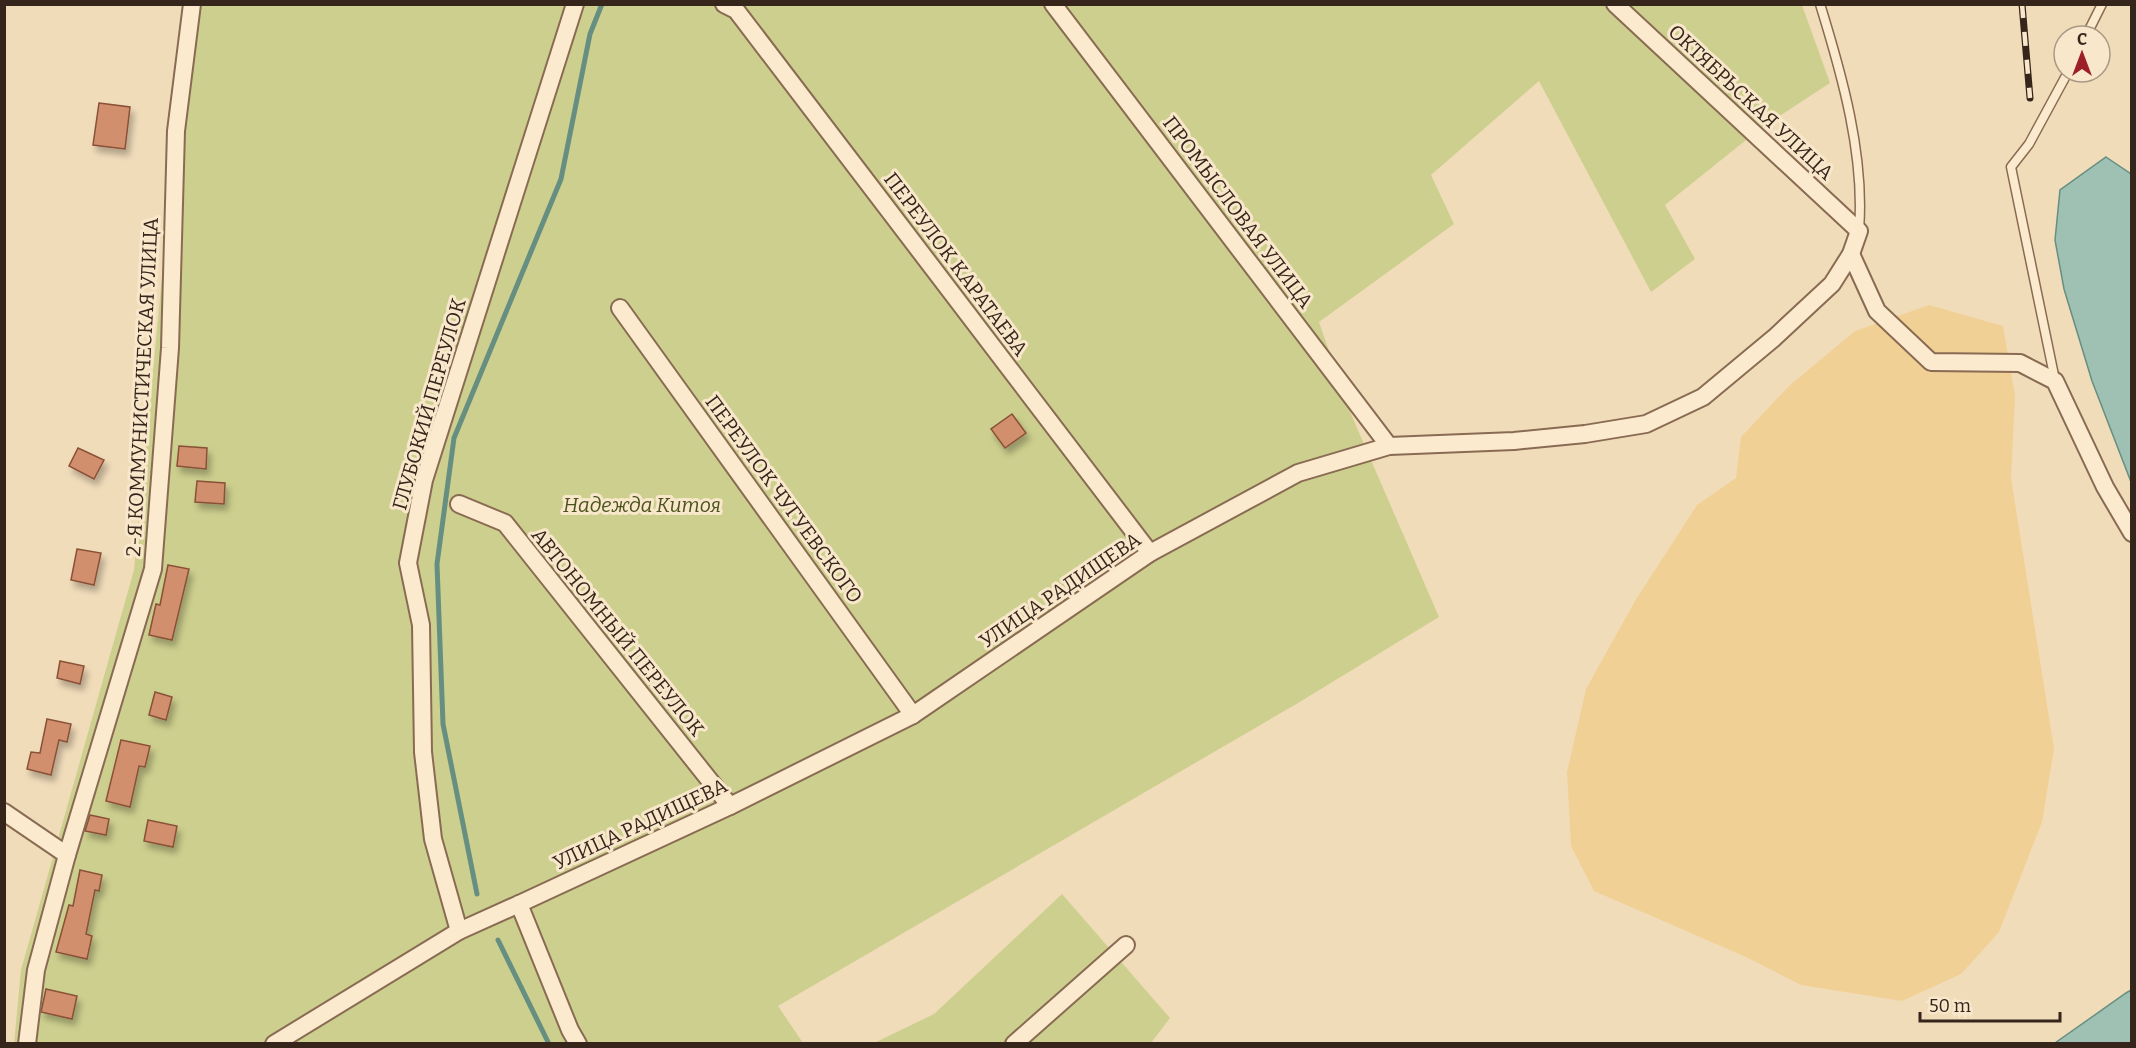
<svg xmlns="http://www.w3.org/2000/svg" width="2136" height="1048" viewBox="0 0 2136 1048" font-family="Bitter,serif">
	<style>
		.green { fill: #cdcf8e }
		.sand { fill: #f0d094 }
		.water { fill: #9fc1b4; stroke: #668f81; stroke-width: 1.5 }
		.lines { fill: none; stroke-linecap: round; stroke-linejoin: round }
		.stream { stroke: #668f81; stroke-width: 5 }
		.building { fill: #d28f6d; stroke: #895137; stroke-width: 1.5; filter: url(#shadow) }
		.lane-casing { stroke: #896b53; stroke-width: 11 }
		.street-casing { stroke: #896b53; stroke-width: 20 }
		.lane { stroke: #fbeacd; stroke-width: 8 }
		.street { stroke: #fbeacd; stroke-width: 16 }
		.rail-casing { stroke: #36251a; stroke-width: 7 }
		.rail { stroke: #f8e7ca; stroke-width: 4.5; stroke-dasharray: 14; stroke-linecap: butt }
		.labels { text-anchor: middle; stroke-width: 6; stroke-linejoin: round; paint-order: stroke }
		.street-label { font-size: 20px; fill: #36251a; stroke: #f8e7ca }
		.park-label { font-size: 20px; font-style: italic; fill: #4b541e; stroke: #f8e7ca }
	</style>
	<defs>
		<filter id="shadow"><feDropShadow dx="3.5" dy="6" stdDeviation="3" flood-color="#0004"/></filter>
	</defs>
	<rect width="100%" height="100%" fill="#f1dcba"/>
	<g class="green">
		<path d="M188,5H1802L1830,83L1761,128L1665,205L1695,259L1651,292L1539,81L1431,175L1454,224L1319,322L1351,414L1439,617L1298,703L778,1006L803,1043L14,1044L21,970L134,570Z"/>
		<path d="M1062,894L1170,1018L1151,1043L872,1044L934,1014Z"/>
	</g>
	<path class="sand" d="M1929,305L2003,326L2015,396L2011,478L2054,749L2042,822L1999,932L1961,974L1902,1001L1801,985L1746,957L1594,891L1571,846L1567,772L1586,689L1635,601L1697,505L1736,478L1741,437L1789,386L1855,331Z"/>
	<g class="water">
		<path d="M2106,157L2131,174V482L2092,381L2064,289L2055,240L2060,190Z"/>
		<path d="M2131,990V1043H2055L2126,993Z"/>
	</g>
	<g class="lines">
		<g class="stream">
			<path d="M477,894L443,724L437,564L454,438L561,179L590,34L602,4"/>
			<path d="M498,940L549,1044"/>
		</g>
	</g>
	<g class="building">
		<path d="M99,103L130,107L125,149L93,145Z"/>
		<path d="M1012,414L1026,433L1005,448L991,429Z"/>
		<path d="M179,446L207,448L206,469L177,466Z"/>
		<path d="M78,448L104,460L94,479L69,466Z"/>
		<path d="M197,481L225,483L224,504L195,502Z"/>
		<path d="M77,549L101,553L94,585L71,580Z"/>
		<path d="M168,565L189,569L172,640L149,635L156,604L160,605Z"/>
		<path d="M60,661L84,666L80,684L57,678Z"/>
		<path d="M155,692L172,697L166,720L149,715Z"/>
		<path d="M47,719L71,724L67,742L59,740L51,775L27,769L31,752L40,753Z"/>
		<path d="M121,740L150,746L145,767L139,766L130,807L106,801Z"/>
		<path d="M90,815L109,819L106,835L85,831Z"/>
		<path d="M148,820L177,826L173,847L144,841Z"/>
		<path d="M80,870L102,875L99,891L95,890L86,934L92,936L87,959L56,952L69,905L73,906Z"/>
		<path d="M46,989L77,996L72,1019L41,1012Z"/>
	</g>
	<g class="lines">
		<defs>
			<g id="lane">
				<path d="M1820,4C1842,75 1865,156 1859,230"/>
				<path d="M2086,36L2102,4"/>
				<path d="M2055,380L2011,167L2029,144L2068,72"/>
			</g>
			<g id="street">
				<path d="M724,4L736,10L1150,553"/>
				<path d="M1053,4L1389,446"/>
				<path d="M1851,254L1877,311L1931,362L2020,363L2055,381L2105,487L2132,533"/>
				<path d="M620,308L913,715"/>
				<path d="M459,504L505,523L730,806"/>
				<path d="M4,812L67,855"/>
				<path d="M519,904L570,1030L578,1044"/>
				<path d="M459,931L433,839L423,752L421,625L408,563L424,480L575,4"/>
				<path d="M27,1044L36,970L67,855L153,569L170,348L176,131L192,4"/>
				<path d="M274,1044L459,931L519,904L730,806L913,715L1150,553L1298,473L1389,446L1514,441L1585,434L1646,424L1703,397L1774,338L1832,284L1851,254L1859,231L1615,4"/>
				<path d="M1014,1044L1126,945"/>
			</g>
		</defs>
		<use href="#lane" class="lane-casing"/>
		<use href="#street" class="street-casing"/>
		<use href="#lane" class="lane"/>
		<use href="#street" class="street"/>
		<defs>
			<path id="rail" d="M2022,4L2030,98"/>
		</defs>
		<use href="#rail" class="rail-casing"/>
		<use href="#rail" class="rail"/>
	</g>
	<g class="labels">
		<g class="street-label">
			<text transform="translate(1751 102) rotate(43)" y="7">ОКТЯБРЬСКАЯ УЛИЦА</text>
			<text transform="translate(1238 212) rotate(53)" y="7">ПРОМЫСЛОВАЯ УЛИЦА</text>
			<text transform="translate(956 264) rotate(53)" y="7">ПЕРЕУЛОК КАРАТАЕВА</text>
			<text transform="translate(142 387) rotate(-87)" y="7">2-Я КОММУНИСТИЧЕСКАЯ УЛИЦА</text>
			<text transform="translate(429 404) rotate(-74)" y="7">ГЛУБОКИЙ ПЕРЕУЛОК</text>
			<text transform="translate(784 499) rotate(54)" y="7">ПЕРЕУЛОК ЧУГУЕВСКОГО</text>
			<text transform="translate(1060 590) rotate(-34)" y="7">УЛИЦА РАДИЩЕВА</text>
			<text transform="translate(618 632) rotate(51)" y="7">АВТОНОМНЫЙ ПЕРЕУЛОК</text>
			<text transform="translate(640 824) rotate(-25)" y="7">УЛИЦА РАДИЩЕВА</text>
		</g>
		<g class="park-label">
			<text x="642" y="512">Надежда Китоя</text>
		</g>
	</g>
	<rect width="2136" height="1048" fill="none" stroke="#36251a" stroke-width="12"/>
	<g transform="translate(2082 54)"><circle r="28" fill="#f8e7ca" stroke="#aa9984" stroke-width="1.5"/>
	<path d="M0-4.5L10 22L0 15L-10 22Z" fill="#9c1f2a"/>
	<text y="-9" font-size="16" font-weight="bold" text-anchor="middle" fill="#36251a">С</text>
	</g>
	<path d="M1920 1012v9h140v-9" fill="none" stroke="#36251a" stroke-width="3"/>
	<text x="1929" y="1012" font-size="18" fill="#36251a" stroke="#f8e7ca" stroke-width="4.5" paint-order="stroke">50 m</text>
</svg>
